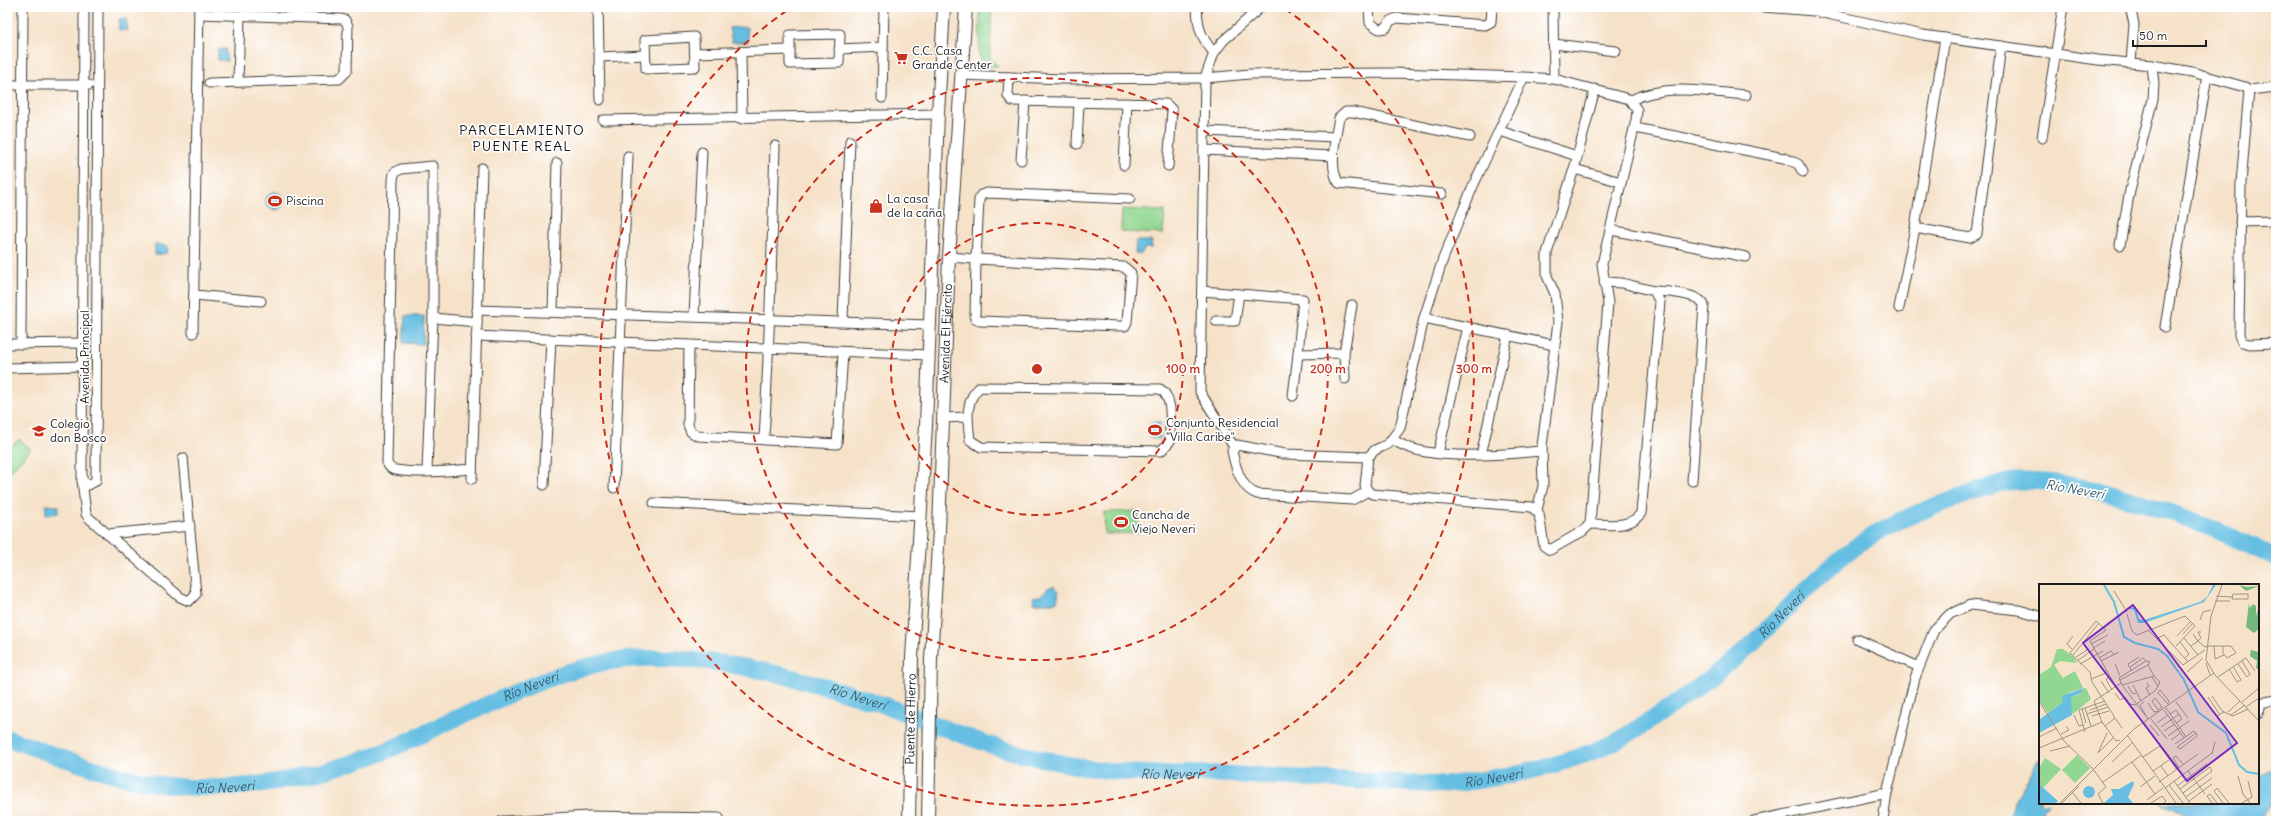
<svg xmlns="http://www.w3.org/2000/svg" width="2283" height="828" viewBox="0 0 2283 828" font-family="Delius,sans-serif">
	<style>
		.grass { fill: url(#grass-dots); stroke: #567a56 }
		.pitch { fill: #91d791; stroke: #567a56 }
		.water { fill: #66bfe3; stroke: #416e80 }
		.lines { fill: none; stroke-linecap: round; stroke-linejoin: round }
		.river { stroke: #66bfe3; stroke-width: 17 }
		.minor-casing { stroke: #3d3a36; stroke-width: 11 }
		.tertiary-casing { stroke: #3d3a36; stroke-width: 14 }
		.minor { stroke: #fff; stroke-width: 9 }
		.tertiary { stroke: #fff; stroke-width: 12 }
		.ring { fill: none; stroke: #c8321e; stroke-width: 2; stroke-dasharray: 7 5 }
		.labels { text-anchor: middle; stroke-width: 3.5; stroke-linejoin: round; paint-order: stroke }
		.poi-label { font-size: 12px; fill: #1c1c1c; stroke: #fff; text-anchor: start }
		.street-label { font-size: 12px; fill: #1c1c1c; stroke: #fff }
		.water-label { font-size: 13px; font-style: italic; fill: #3a5d6c; stroke: #fff }
		.quarter-label { font-size: 14px; letter-spacing: 1px; fill: #1c1c1c; stroke: #fff }
		.inset-river { fill: none; stroke: #66bfe3; stroke-width: 2 }
		.inset-road { fill: none; stroke: #9f9384; stroke-width: 1 }
		.view { fill: #7b2cbf; fill-opacity: 0.15; stroke: #7b2cbf; stroke-width: 2 }
		.inset-edge { fill: none; stroke: #1c1c1c; stroke-width: 2 }
		.centre { fill: #c8321e; stroke: #fff; stroke-width: 2 }
		.ring-label { font-size: 12px; text-anchor: middle; font-weight: bold; fill: #c8321e; stroke: #fff; stroke-width: 3.5; stroke-linejoin: round; paint-order: stroke }
	</style>
	<defs>
		<pattern id="grass-dots" width="8" height="8" patternUnits="userSpaceOnUse"><rect width="8" height="8" fill="#91d791"/><path d="M2 2h.1M6 6h.1" fill="none" stroke="#7cb87c" stroke-width="1.8" stroke-linecap="round"/></pattern>
	</defs>
	<rect width="100%" height="100%" fill="#fff"/>
	<filter id="ink" filterUnits="userSpaceOnUse"><feTurbulence type="fractalNoise" baseFrequency=".025" numOctaves="2"/><feDisplacementMap in="SourceGraphic" scale="8" xChannelSelector="R" yChannelSelector="G"/><feConvolveMatrix kernelMatrix="1 2 1 2 8 2 1 2 1" color-interpolation-filters="sRGB"/></filter>
	<filter id="wash" filterUnits="userSpaceOnUse"><feTurbulence type="fractalNoise" baseFrequency=".012" numOctaves="4" result="noise"/><feDisplacementMap in="SourceGraphic" scale="16" xChannelSelector="R" yChannelSelector="G"/><feGaussianBlur stdDeviation="0.9" result="paint"/><feColorMatrix in="noise" values="0 0 0 0 0 0 0 0 0 0 0 0 0 0 0 0 0 1.4 0 .05"/><feComposite in="paint" operator="in"/></filter>
	<g filter="url(#wash)">
		<rect width="100%" height="100%" fill="#f6e2c9"/>
		<path class="grass" d="M980,7H992L990,58L998,66L985,67L979,55Z"/>
		<g class="pitch">
			<path d="M1122,209L1165,211L1163,234L1121,232Z"/>
			<path d="M19,439L31,449L7,475V451Z"/>
			<path d="M1138,511L1139,533L1105,534L1104,512Z"/>
		</g>
		<g class="water">
			<path d="M119,19H126L128,30H119Z"/>
			<path d="M747,27L748,42H732L729,28Z"/>
			<path d="M225,49L227,61L218,60V50Z"/>
			<circle cx="275" cy="201" r="9"/>
			<path d="M1136,241H1152L1151,248H1145L1141,254H1135Z"/>
			<path d="M155,244L168,246L167,253L155,255Z"/>
			<path d="M405,316H424L423,344L403,343Z"/>
			<path d="M1151,422H1160V439L1150,438Z"/>
			<path d="M46,505L59,506L58,513L46,515Z"/>
			<path d="M1049,587H1055L1059,591L1057,601L1052,603H1034L1033,597L1040,596Z"/>
			<path d="M2040,758V803H2048L2038,821H2008L2015,800Z"/>
			<path d="M2276,766V799L2257,821H2199L2161,803H2258V778Z"/>
		</g>
		<g class="lines">
			<path class="river" id="s1" d="M7,738C51,754 95,771 142,781C219,798 302,781 375,755C403,745 430,730 457,718C512,694 571,663 632,659C715,654 803,678 881,704C934,723 987,748 1043,759C1073,766 1107,772 1138,773C1166,775 1193,773 1220,774C1295,777 1369,782 1444,785C1497,779 1568,766 1616,741C1635,731 1654,718 1672,706C1697,688 1723,670 1746,649C1786,612 1822,568 1868,538C1897,520 1926,509 1958,498C1978,491 2000,481 2021,481C2101,480 2205,523 2276,558"/>
		</g>
	</g>
	<g filter="url(#ink)">
		<g class="lines">
			<defs>
				<g id="minor">
					<path d="M84,7L82,480L88,485L96,481L98,7"/>
					<path d="M598,7L600,100"/>
					<path d="M1197,7C1198,28 1200,36 1214,53"/>
					<path d="M1243,7L1254,13"/>
					<path d="M1369,7L1370,23L1379,29L1386,28L1390,21L1397,18L1485,25L1491,22L1492,7"/>
					<path d="M1553,7L1554,79"/>
					<path d="M1762,7L1814,11L1923,35L2098,60L2152,65L2192,72L2245,87L2249,90L2241,183L2239,335L2242,342L2250,344L2276,343"/>
					<path d="M2130,7L2134,24L2131,63"/>
					<path d="M199,14L341,19L345,20L348,26L347,71L339,79L209,83"/>
					<path d="M840,34L839,63L790,64V35Z"/>
					<path d="M694,37L695,67L646,69L645,40Z"/>
					<path d="M1553,44L1616,51"/>
					<path d="M839,49L883,47"/>
					<path d="M741,52L742,119"/>
					<path d="M695,53L790,50"/>
					<path d="M600,57L645,55"/>
					<path d="M963,75L1063,79L1205,78L1250,74L1392,73L1524,77L1554,79L1629,99L1637,110L1636,120L1602,264L1608,303L1590,524L1583,531L1550,550L1544,546L1539,514L1532,507L1372,494L1368,491L1365,486L1368,457L1375,450L1388,444L1400,428L1424,318L1443,259L1473,186L1524,77"/>
					<path d="M1009,77L1008,96L1012,101L1166,104L1172,110L1168,166"/>
					<path d="M238,82L240,16"/>
					<path d="M7,85H89"/>
					<path d="M2249,90L2276,87"/>
					<path d="M882,98L884,7"/>
					<path d="M1631,100C1666,83 1709,92 1746,95"/>
					<path d="M603,120L938,114"/>
					<path d="M1635,128L1784,158L1798,164L1803,172"/>
					<path d="M1204,131L1335,137"/>
					<path d="M1500,131L1577,156"/>
					<path d="M2042,138L2063,7"/>
					<path d="M1077,144L1079,103"/>
					<path d="M1204,150L1333,156"/>
					<path d="M1021,160L1025,101"/>
					<path d="M1124,165L1127,103"/>
					<path d="M1574,169L1621,182"/>
					<path d="M1442,194L1339,183C1328,169 1336,134 1339,118L1346,112H1353L1470,137"/>
					<path d="M2240,222L2276,221"/>
					<path d="M1915,228L1970,238L1977,234L2001,46"/>
					<path d="M1611,230L1746,257"/>
					<path d="M2120,245L2130,190L2153,99L2154,84L2152,65"/>
					<path d="M949,257L976,259L979,200L981,195L987,193L1130,199"/>
					<path d="M976,259L1124,267L1131,273L1127,322L1125,326H1120L980,321L975,319Z"/>
					<path d="M1202,291L1303,299L1298,354L1344,353"/>
					<path d="M1654,291C1666,291 1700,294 1704,305L1692,481"/>
					<path d="M194,295L261,301"/>
					<path d="M1899,308L1915,228L1945,38"/>
					<path d="M477,310L930,325"/>
					<path d="M553,312L557,163"/>
					<path d="M694,316L702,152"/>
					<path d="M433,318L477,322"/>
					<path d="M1424,318L1554,345"/>
					<path d="M843,321L850,141"/>
					<path d="M1216,321H1235L1239,294"/>
					<path d="M2165,327L2207,76"/>
					<path d="M193,333L199,7"/>
					<path d="M476,336L929,355"/>
					<path d="M7,344L83,343"/>
					<path d="M21,344L23,7"/>
					<path d="M689,345L688,425L691,432L698,436L837,444L843,353"/>
					<path d="M7,368L83,366"/>
					<path d="M1345,379L1344,353L1352,305"/>
					<path d="M980,387L1160,389C1175,398 1169,426 1170,441L1161,451L981,447L970,440C968,422 964,400 980,387Z"/>
					<path d="M1293,396L1298,354"/>
					<path d="M943,418L967,417"/>
					<path d="M764,438C770,341 772,243 775,146"/>
					<path d="M1393,439C1421,463 1506,454 1542,451"/>
					<path d="M1234,447L1200,392L1205,78L1214,53L1223,41L1261,7"/>
					<path d="M1438,453L1468,327"/>
					<path d="M1481,455L1508,335"/>
					<path d="M427,471L433,318V166L401,169L394,173L393,180L387,463C389,467 391,470 396,470C419,474 449,471 472,469"/>
					<path d="M472,479L482,168"/>
					<path d="M82,480L86,514L89,518L180,597L189,601L196,594L183,458"/>
					<path d="M544,485L551,339"/>
					<path d="M614,488L628,156"/>
					<path d="M1368,491L1352,500L1257,494C1241,489 1235,466 1232,451L1237,445L1285,454L1368,457"/>
					<path d="M654,503L921,516"/>
					<path d="M1537,510L1543,486L1542,446L1558,322L1555,294L1547,276V253L1574,169L1595,89"/>
					<path d="M1590,524C1608,524 1630,529 1641,513L1660,302L1654,291L1622,283L1604,282"/>
					<path d="M107,534L190,526"/>
					<path d="M1857,639L1919,667"/>
					<path d="M2258,700L2260,708L2258,714"/>
					<path d="M2260,703L2276,700"/>
					<path d="M502,821L588,816L719,818"/>
					<path d="M1754,821L1887,793"/>
					<path d="M1883,821L1887,793L1915,678L1934,630L1950,614L1970,605L2019,610L2040,616"/>
				</g>
				<g id="tertiary">
					<path id="s2" d="M909,821L912,657L926,425L938,114L944,7"/>
					<path id="s3" d="M928,821L931,659L939,530L949,257L966,7"/>
				</g>
			</defs>
			<use href="#minor" class="minor-casing"/>
			<use href="#tertiary" class="tertiary-casing"/>
			<use href="#minor" class="minor"/>
			<use href="#tertiary" class="tertiary"/>
		</g>
	</g>
	<g class="ring">
		<circle cx="1037" cy="369" r="146"/>
		<circle cx="1037" cy="369" r="291"/>
		<path d="M1285 9A437 437 0 1 1 789 9"/>
	</g>
	<defs>
		<symbol id="supermarket-bare" viewBox="-9 -9 18 18"><path d="M-6-5.5h2.5l.6 2H6L4.5 2H-2.5L-4.4-4H-6ZM-1.5 3.2a1.3 1.3 0 1 0 .1 0ZM3 3.2a1.3 1.3 0 1 0 .1 0Z" fill="#c8321e" stroke="#fff" stroke-width="2.5" paint-order="stroke"/></symbol>
		<symbol id="stadium-bare" viewBox="-9 -9 18 18"><path d="M0-5a6.5 5 0 1 0 0 10a6.5 5 0 1 0 0-10ZM-3.5-1.8h7v3.6h-7Z" fill="#c8321e" stroke="#fff" stroke-width="2.5" paint-order="stroke"/></symbol>
		<symbol id="shop-bare" viewBox="-9 -9 18 18"><path d="M-5-2.5h2.3a2.7 3.5 0 0 1 5.4 0H5L5.5 6h-11ZM-1.5-2.5h3a1.5 2.3 0 0 0-3 0Z" fill="#c8321e" stroke="#fff" stroke-width="2.5" paint-order="stroke"/></symbol>
		<symbol id="school-bare" viewBox="-9 -9 18 18"><path d="M0-5L7-2L0 1L-7-2ZM-4 1L0 2.5L4 1V4Q0 6-4 4Z" fill="#c8321e" stroke="#fff" stroke-width="2.5" paint-order="stroke"/></symbol>
	</defs>
	<g fill-rule="evenodd">
		<use href="#supermarket-bare" x="891" y="48" width="20" height="20"/>
		<use href="#stadium-bare" x="265" y="191" width="20" height="20"/>
		<use href="#shop-bare" x="866" y="196" width="20" height="20"/>
		<use href="#stadium-bare" x="1145" y="420" width="20" height="20"/>
		<use href="#school-bare" x="29" y="421" width="20" height="20"/>
		<use href="#stadium-bare" x="1111" y="512" width="20" height="20"/>
	</g>
	<g class="labels">
		<g class="poi-label">
			<text x="912" y="55">C.C. Casa<tspan x="912" dy="14">Grande Center</tspan></text>
			<text x="887" y="203">La casa<tspan x="887" dy="14">de la caña</tspan></text>
			<text x="286" y="205">Piscina</text>
			<text x="1166" y="427">Conjunto Residencial<tspan x="1166" dy="14">"Villa Caribe"</tspan></text>
			<text x="50" y="428">Colegio<tspan x="50" dy="14">don Bosco</tspan></text>
			<text x="1132" y="519">Cancha de<tspan x="1132" dy="14">Viejo Neveri</tspan></text>
		</g>
		<g class="street-label">
			<text dy="4" stroke="none"><textPath href="#s3" startOffset="488">Avenida El Ejército</textPath></text>
			<text transform="translate(85 357) rotate(-90)" y="4">Avenida Principal</text>
			<text dy="4" stroke="none"><textPath href="#s2" startOffset="102">Puente de Hierro</textPath></text>
		</g>
		<g class="water-label">
			<text transform="translate(2075 489) rotate(10)" y="5">Río Neverí</text>
			<text dy="5" stroke="none"><textPath href="#s1" startOffset="1870">Río Neverí</textPath></text>
			<text dy="5" stroke="none"><textPath href="#s1" startOffset="549">Río Neverí</textPath></text>
			<text dy="5" stroke="none"><textPath href="#s1" startOffset="885">Río Neverí</textPath></text>
			<text dy="5" stroke="none"><textPath href="#s1" startOffset="1209">Río Neverí</textPath></text>
			<text dy="5" stroke="none"><textPath href="#s1" startOffset="1533">Río Neverí</textPath></text>
			<text dy="5" stroke="none"><textPath href="#s1" startOffset="225">Río Neverí</textPath></text>
		</g>
		<g class="quarter-label">
			<text x="522" y="135">PARCELAMIENTO<tspan x="522" dy="16">PUENTE REAL</tspan></text>
		</g>
	</g>
	<g transform="translate(2039 584)">
		<rect width="220" height="220" fill="#f6e2c9"/>
		<path d="M18,65H24L35,73L38,79L21,77L15,81L24,94L36,87L44,104L29,109L24,118L9,129L0,116V91L12,83ZM45,104H47L52,115L34,130L30,123L32,113L41,110ZM6,174L22,185L4,204L0,200V184Z" fill="#91d791"/>
		<path d="M200,1L208,3L220,2L207,7ZM210,19L211,24L214,20L217,22V32L220,22V45L215,49L207,43ZM212,66L220,68V86L217,84L218,77L211,72Z" fill="#74b87b"/>
		<path d="M38,171L51,184L36,199L23,186Z" fill="#91d791"/>
		<path d="M26.5 186a5.5 5.5 0 1 1 11 0a5.5 5.5 0 1 1-11 0Z" fill="#91d791"/>
		<path d="M174,1H177L165,18L105,39H99L95,26L88,24L97,23L100,35L105,36L161,18L168,13ZM45,104L42,109L32,113L33,131L0,149V136L24,118L23,112ZM94,197L95,200L89,213L94,219H65L74,211L72,205H80ZM0,200L19,217L17,219H0ZM44 208a6 6 0 1 1 12 0a6 6 0 1 1-12 0Z" fill="#66bfe3"/>
		<path class="inset-river" d="M65,1L75,18L85,53L96,59L119,65L128,72L145,96L159,128L187,149L200,181L208,188L220,190"/>
		<path class="inset-road" d="M183,1L172,32L167,76L176,91L220,137M75,7L88,28M194,10H209V15H193ZM177,12L193,13M176,17H191M88,30L93,47L98,51L146,32L156,42L137,62M161,36L164,28L172,26M110,47L144,81L166,66M144,50L154,39M154,50L159,57L162,54L159,48H162M138,52L152,37M119,54L125,51L149,78M145,54L159,71M141,58L150,70L146,74M52,60L69,51M152,62L159,57L166,63L171,62H192L197,69L188,74L184,69V62M175,62L176,75L185,71M54,64L66,57M33,65L28,60L34,52M34,71L60,39M37,73L48,66M60,74L72,67L75,71M38,77L55,65M62,77L80,68M167,79L171,91M41,80L64,67M76,80L81,92M199,80L208,93L211,90L203,77M90,83L89,80L100,73M190,85L198,98L202,96L194,82M92,87L91,83L104,74L107,77M148,88L164,74M70,93L67,95L73,106M113,93L119,102L121,98L115,92M179,93L207,74L216,87M52,95L67,89M81,96L109,81M62,97L70,109M108,99L110,102L107,104L111,111M83,101L115,92L109,81L111,78L107,77L80,94L83,101L109,135M94,101L102,117M89,102L94,110L97,109M76,109L81,116L86,113L91,120L96,121L117,106L119,102M173,112L183,127L194,132L209,125M169,113L181,131M116,114L123,123L119,126L113,117ZM165,116L178,132L185,128M0,117L25,157L54,185L67,203L59,210L64,219M105,118L101,121L107,132M137,118L149,134M203,118L220,104M109,119L115,128L120,127M129,119L130,117L121,106L119,109L130,121M207,123L220,114M46,124L52,142M127,124L147,153M43,125L47,139M51,126L67,120M125,126L145,154M189,128L201,117M48,130L69,123M131,130L137,126L143,135L137,139M35,131L40,142L44,141M192,131L206,121M53,132L70,127M76,134L83,144M112,135L128,155M118,139L129,131M111,141L120,152M66,142L75,135V132L53,98L51,88L31,69L57,37L67,46L51,57L77,103M122,143L140,130M125,147L136,140M155,147L157,149L158,151V152L141,165L138,163L157,149M46,148L40,126L66,117M68,149L59,169L74,154M22,150L30,146L27,142M88,151L137,219M129,152L150,137M0,153L18,144M81,156L77,157L63,138L55,117L82,99M132,156L142,149M136,160L155,147M0,164L63,138M11,167L31,162M173,170L176,158M104,173L121,162L138,186M73,178L93,159M93,178L116,210M122,182L129,192M140,184L134,174L137,172L144,180M114,187L130,176M149,187L166,210M199,192L204,210L211,219M135,197L151,219M64,198L103,171M120,198L159,170M130,201L144,219M138,202L168,180M101,203L116,192M126,204L173,169M141,205L171,183L173,187L144,209M33,208L42,219M147,213L173,194M108,216L124,204M150,217L173,200M21,219L95,145L175,89M23,219L40,202M112,219L123,212L127,217L125,219M173,219L168,212L171,210L178,219M184,219L175,207L178,204L190,219M203,219L213,213L209,197"/>
		<path class="view" d="M94,21L198,159L148,197L44,59Z"/>
		<rect width="220" height="220" class="inset-edge"/>
	</g>
	<circle cx="1037" cy="369" r="6" class="centre"/>
	<g class="ring-label">
		<text x="1183" y="373">100 m</text>
		<text x="1328" y="373">200 m</text>
		<text x="1474" y="373">300 m</text>
	</g>
	<rect width="2283" height="828" fill="none" stroke="#fff" stroke-width="24"/>
	<path d="M2133 40v6h73v-6" fill="none" stroke="#1c1c1c" stroke-width="2"/>
	<text x="2139" y="40" font-size="12" fill="#1c1c1c" stroke="#ffffff" stroke-width="3" paint-order="stroke">50 m</text>
</svg>
